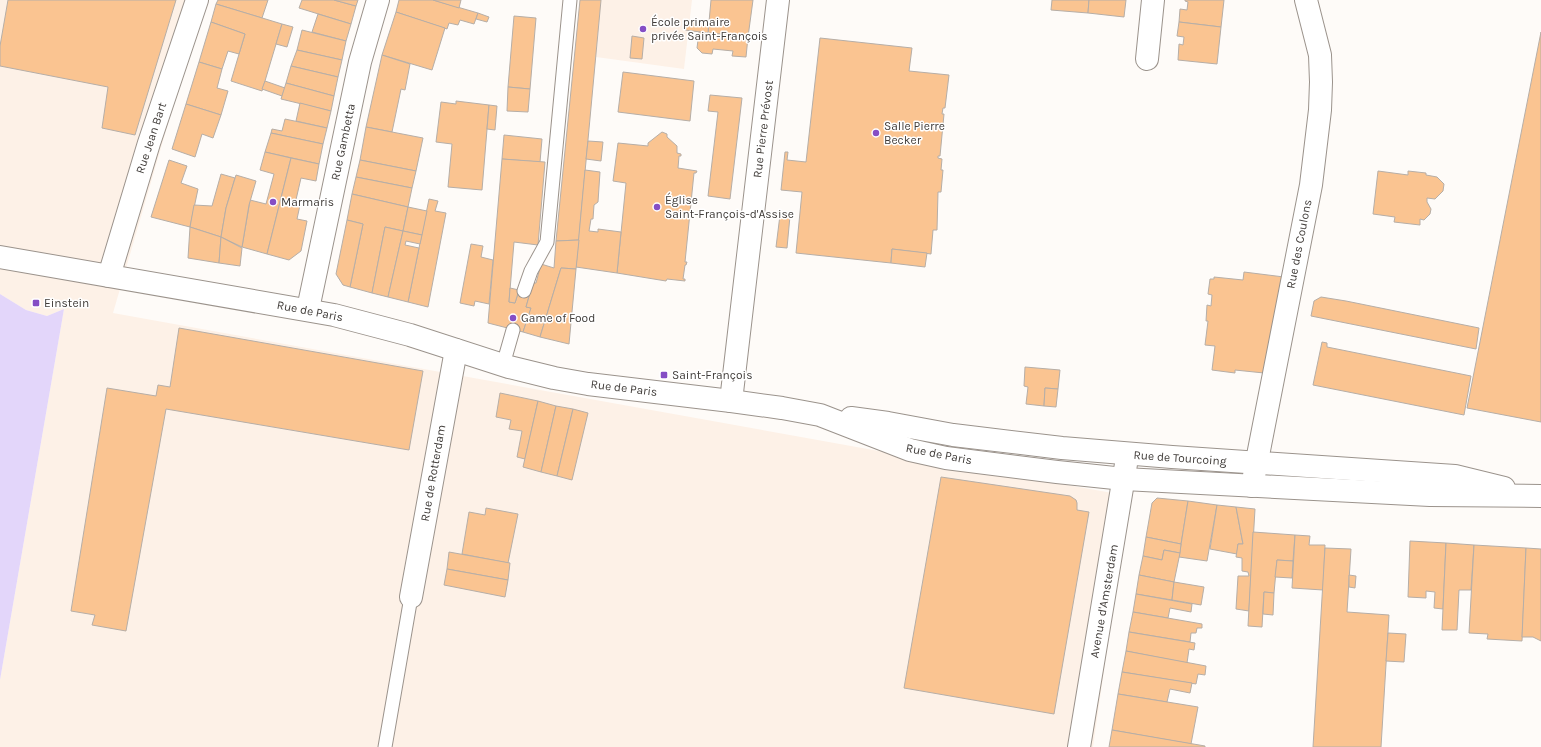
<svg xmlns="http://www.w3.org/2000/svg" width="1541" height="747" viewBox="0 0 1541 747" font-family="Karla,sans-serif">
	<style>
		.built { fill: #fdf1e7 }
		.green { fill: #e3d6fa }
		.building { fill: #fac491; stroke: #b6aea7 }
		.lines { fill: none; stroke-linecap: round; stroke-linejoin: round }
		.lane-casing { stroke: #9b938c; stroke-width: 15 }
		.street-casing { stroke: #9b938c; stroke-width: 24 }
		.secondary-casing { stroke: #9b938c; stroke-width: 24 }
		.lane { stroke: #fff; stroke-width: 13 }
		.street { stroke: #fff; stroke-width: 22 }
		.secondary { stroke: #fff; stroke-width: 22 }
		.poi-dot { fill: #854ec5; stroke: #fff; stroke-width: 1.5 }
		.labels { text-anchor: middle; stroke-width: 3; stroke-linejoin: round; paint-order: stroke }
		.poi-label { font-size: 12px; fill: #403c39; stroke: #fff; text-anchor: start }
		.street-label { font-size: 12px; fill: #403c39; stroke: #fff }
	</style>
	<rect width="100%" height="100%" fill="#fefbf8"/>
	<g class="built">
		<path d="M0,0H204L113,313L1129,496L1093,747H0V680L64,309L47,316L26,310L0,294Z"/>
		<path d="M601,0H692L684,69L596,57Z"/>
	</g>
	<path class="green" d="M0,294L26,310L47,316L64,309L0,680Z"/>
	<g class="building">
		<path d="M8,0H176L135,135L102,128L108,87L0,66V46Z"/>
		<path d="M218,0H268L262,18L216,4Z"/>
		<path d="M302,0H334L356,6L351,24L299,8Z"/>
		<path d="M334,0H358L356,6Z"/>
		<path d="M399,0H433L478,13L474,24L460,20L458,25L449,23L447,29L396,12Z"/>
		<path d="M433,0H461L459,8Z"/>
		<path d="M580,0H601L581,215L579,240L556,241Z"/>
		<path d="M711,0H753L748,37L708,33Z"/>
		<path d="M1052,0H1089L1088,13L1051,10Z"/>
		<path d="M1089,0H1126L1124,17L1088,13Z"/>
		<path d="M1185,0H1224L1221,27L1179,22L1180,9L1187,10L1188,2L1185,1Z"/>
		<path d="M216,4L282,24L262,91L231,81L245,34L211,22Z"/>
		<path d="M396,12L445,28L432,70L382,55Z"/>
		<path d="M478,13L489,17L487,22L476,19Z"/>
		<path d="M318,14L351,24L346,41L312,32Z"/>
		<path d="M514,16L536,18L530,89L508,87Z"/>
		<path d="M686,20L709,23L708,33L685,30Z"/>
		<path d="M211,22L245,34L239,54L228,51L222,69L199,62Z"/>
		<path d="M1179,22L1221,27L1217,64L1178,60L1179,44L1183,45L1184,37L1177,36Z"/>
		<path d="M282,24L293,27L287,47L276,44Z"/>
		<path d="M302,30L346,41L342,60L297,50Z"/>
		<path d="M699,32L748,37L746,57L732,56L733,51L713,49L712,54L702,53L697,48Z"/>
		<path d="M1541,32V422L1467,408Z"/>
		<path d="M632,36L644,38L642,59L630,58Z"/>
		<path d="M820,38L912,48L909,71L949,75L945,108H943L942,114H944L940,156H938V158L942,159L941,170H943L941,192H938L937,230H933L931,254L892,249L891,263L796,253L802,192L781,190L785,152H788L787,160L806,162Z"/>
		<path d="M297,50L342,60L338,77L291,66Z"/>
		<path d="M382,55L410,64L405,90L401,89L392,132L366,127Z"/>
		<path d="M199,62L222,69L217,88L228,91L221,115L186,104Z"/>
		<path d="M291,66L338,77L334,96L286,83Z"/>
		<path d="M623,72L694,81L690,121L618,112Z"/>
		<path d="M265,81L285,88L282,96L262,89Z"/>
		<path d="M286,83L334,96L331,111L281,99Z"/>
		<path d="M508,87L530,89L528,112L507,111Z"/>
		<path d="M710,95L742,98L730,199L708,196L718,112L708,111Z"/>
		<path d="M456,101L489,105L482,190L448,187L452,144L436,142L441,102L456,104Z"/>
		<path d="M300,103L331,111L327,128L296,121Z"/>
		<path d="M186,104L221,115L213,138L202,134L195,157L172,149Z"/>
		<path d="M489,105L497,106L495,130L487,129Z"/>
		<path d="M285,119L327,128L323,144L271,133L272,129L282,131Z"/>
		<path d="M366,127L423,138L416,171L360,160Z"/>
		<path d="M662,132L667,134V137L677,146V153L681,154V156H679L678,168L697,171L696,173H694L685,262H687L686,265H685L683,279H685V281L667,279L666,281L617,273L626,183L613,181L618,143L648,146V143Z"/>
		<path d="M271,133L323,144L319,164L265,152Z"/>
		<path d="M504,135L542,139L540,162L502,159Z"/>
		<path d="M588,141L603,142L601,161L586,159Z"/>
		<path d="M265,152L291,158L267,254L242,247L250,200L266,204L274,174L260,170Z"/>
		<path d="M291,158L319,164L316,181L301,178L295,204L300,205L297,219L307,221L301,251L289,260L267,254Z"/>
		<path d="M502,159L545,162L538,245L514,242L509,302L515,303L519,290L530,293L526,307L531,308L523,332L488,323Z"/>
		<path d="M169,160L187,166L181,183L198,189L190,227L151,217Z"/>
		<path d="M360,160L416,171L412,188L356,177Z"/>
		<path d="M585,170L600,172L598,202L594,205L593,219H591L589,231L598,232V229L621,232L617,273L576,267Z"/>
		<path d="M1378,171L1408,175V171L1426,173V175L1437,177L1444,184L1443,191L1435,199L1427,198V202L1431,209L1430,214L1424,220L1420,219V225L1394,222L1395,217L1373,214Z"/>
		<path d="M221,174L235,178L226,208L221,237L190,227L194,205L212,206Z"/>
		<path d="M236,175L256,181L249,205L242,247L221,237L226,208Z"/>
		<path d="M356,177L412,188L408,207L352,194Z"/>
		<path d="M352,194L408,207L403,231L385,227L372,293L350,287L363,224L347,220Z"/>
		<path d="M429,199L438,201L435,211L446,213L428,307L408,302Z"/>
		<path d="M408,207L427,211L422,235L403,231Z"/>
		<path d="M780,215L790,216L787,248L776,247Z"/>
		<path d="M347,220L363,224L350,287L343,285L336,274Z"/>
		<path d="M190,227L221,237L219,263L188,258Z"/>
		<path d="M385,227L403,231L388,297L372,293Z"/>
		<path d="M403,231L422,235L420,244L406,241L405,245L419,248L408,302L388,297Z"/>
		<path d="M221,237L242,248L240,266L219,263Z"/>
		<path d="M579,240L576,269L561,268L540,337L523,332L531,308L526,307L530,293L533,283H536L541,264L554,268L556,241Z"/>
		<path d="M471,244L483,246L481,257L493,260L489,304L475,301L474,306L460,303Z"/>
		<path d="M892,249L927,253L925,267L891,263Z"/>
		<path d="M561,268L576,269L569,344L540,337Z"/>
		<path d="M1244,272L1284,277L1264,373L1235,370V373L1212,370L1215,346L1205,345L1208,321H1206L1207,305L1211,306L1212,295L1208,294L1210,279H1214V277L1243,280Z"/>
		<path d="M510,288L519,290L515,303L509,302Z"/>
		<path d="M1321,297L1346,301L1479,328L1476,349L1311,316L1314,301Z"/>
		<path d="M179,328L423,371L409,450L166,409L126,631L92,625L95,615L71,611L107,388L156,396L158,385L170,387Z"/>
		<path d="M1322,342L1327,343V347L1471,376L1464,415L1313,385Z"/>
		<path d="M1025,367L1060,370L1058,389L1045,388L1044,406L1026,404L1028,387L1024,386Z"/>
		<path d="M1045,388L1058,389L1056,407L1044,406Z"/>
		<path d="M500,393L538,401L525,459L517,457L522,431L509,429L511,420L496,417Z"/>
		<path d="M538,401L556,406L541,472L523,467Z"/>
		<path d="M556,406L573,409L557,476L541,472Z"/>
		<path d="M573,409L588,413L572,480L557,476Z"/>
		<path d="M941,477L1070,496L1076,500L1077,503V510L1089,512L1054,714L904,688Z"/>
		<path d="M1157,498L1188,501L1181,544L1146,537L1152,503Z"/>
		<path d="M1188,501L1217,505L1207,561L1179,557Z"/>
		<path d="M1217,505L1236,507L1243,544H1238L1237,554L1210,549Z"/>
		<path d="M1236,507L1255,509L1249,611L1236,609L1238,576H1249L1248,572L1242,571V558L1236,557L1238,544H1243Z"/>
		<path d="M486,508L518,514L508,563L462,554L469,512L485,515Z"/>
		<path d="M1253,532L1295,535L1293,561L1277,560L1274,593L1264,592L1262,627L1248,626Z"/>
		<path d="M1295,535L1310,536L1309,545H1325L1323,590L1292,588Z"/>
		<path d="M1146,537L1181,544L1180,553L1164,550L1162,560L1143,556Z"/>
		<path d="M1410,541L1446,543L1443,609L1434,608L1435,592L1426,591V598L1408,597Z"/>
		<path d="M1446,543L1474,545L1471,590H1459L1457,630H1442Z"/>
		<path d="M1474,545L1526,548L1522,641L1487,639L1488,634L1469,633Z"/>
		<path d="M1325,548L1351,549L1347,612L1389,615L1381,747H1313Z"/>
		<path d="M1526,548L1541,549V641L1533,637H1522Z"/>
		<path d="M1164,550L1180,553L1174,582L1139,575L1143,556L1162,560Z"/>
		<path d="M449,552L510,563L508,580L447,569Z"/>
		<path d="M1277,560L1293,561L1292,578L1275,577Z"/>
		<path d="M447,569L508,580L505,597L444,585Z"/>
		<path d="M1139,575L1174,582L1172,600L1136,594Z"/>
		<path d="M1349,575L1356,576L1355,588L1349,587Z"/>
		<path d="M1174,582L1204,587L1201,605L1172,600Z"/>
		<path d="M1264,592L1274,593L1273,615L1263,614Z"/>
		<path d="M1136,594L1192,604L1191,612L1170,608L1168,618L1133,612Z"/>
		<path d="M1133,612L1202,624V628H1197L1196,633H1191L1190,642L1129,632Z"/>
		<path d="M1129,632L1195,643L1194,650L1189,649L1187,663L1126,651Z"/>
		<path d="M1388,633L1406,634L1404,662L1386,661Z"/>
		<path d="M1126,651L1206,666L1205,675L1198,674L1196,684L1122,672Z"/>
		<path d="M1122,672L1192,683L1190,693L1170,689L1167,702L1118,694Z"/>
		<path d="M1118,694L1198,707L1191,744L1112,730Z"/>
		<path d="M1112,730L1205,746V747H1109Z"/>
	</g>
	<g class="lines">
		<defs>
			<g id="lane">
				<path d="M524,291L531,271L547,242L570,0"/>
				<path d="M503,365L513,330"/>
				<path d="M385,747L411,597"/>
			</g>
			<g id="street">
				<path d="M1147,59L1153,0"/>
				<path d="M109,276L149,143L197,0"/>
				<path d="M308,309L360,62L378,0"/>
				<path d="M731,401L778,0"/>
				<path d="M1252,486L1311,185L1320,110L1321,82L1320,55L1306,0"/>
				<path d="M411,597L456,350"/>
			</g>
			<g id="secondary">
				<path d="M0,257L334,315L410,335L509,367L554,378L588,384L731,401L782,408L820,415L910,450L946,458L1057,472L1124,479L1430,495L1541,496"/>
				<path d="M851,418L888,423L953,435L1062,448L1172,457L1440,475L1455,476L1504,488"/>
				<path d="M1079,747L1126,464"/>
			</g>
		</defs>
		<use href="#lane" class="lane-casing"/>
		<use href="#street" class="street-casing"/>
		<use href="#secondary" class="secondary-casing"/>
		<use href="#lane" class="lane"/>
		<use href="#street" class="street"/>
		<use href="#secondary" class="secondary"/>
	</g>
	<g class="poi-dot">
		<circle cx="643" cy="29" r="4"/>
		<circle cx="876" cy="133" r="4"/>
		<circle cx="273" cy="202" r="4"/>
		<circle cx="657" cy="207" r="4"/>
		<rect x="32" y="299" width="8" height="8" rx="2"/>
		<circle cx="513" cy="318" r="4"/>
		<rect x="660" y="371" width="8" height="8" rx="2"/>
	</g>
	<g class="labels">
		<g class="poi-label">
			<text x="651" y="26">École primaire<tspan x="651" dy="14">privée Saint-François</tspan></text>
			<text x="884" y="130">Salle Pierre<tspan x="884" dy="14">Becker</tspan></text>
			<text x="665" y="204">Église<tspan x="665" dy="14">Saint-François-d'Assise</tspan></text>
			<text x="281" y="206">Marmaris</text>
			<text x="44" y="307">Einstein</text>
			<text x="521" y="322">Game of Food</text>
			<text x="672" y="379">Saint-François</text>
		</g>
		<g class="street-label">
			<text transform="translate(763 129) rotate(-83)" y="4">Rue Pierre Prévost</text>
			<text transform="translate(151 138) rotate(-72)" y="4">Rue Jean Bart</text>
			<text transform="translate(343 142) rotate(-78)" y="4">Rue Gambetta</text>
			<text transform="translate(1299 244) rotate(-79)" y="4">Rue des Coulons</text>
			<text transform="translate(310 311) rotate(11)" y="4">Rue de Paris</text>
			<text transform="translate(624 388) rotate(7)" y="4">Rue de Paris</text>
			<text transform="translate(939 454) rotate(11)" y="4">Rue de Paris</text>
			<text transform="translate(1180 458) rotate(4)" y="4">Rue de Tourcoing</text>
			<text transform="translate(433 473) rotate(-80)" y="4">Rue de Rotterdam</text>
			<text transform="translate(1104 601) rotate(-80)" y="4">Avenue d'Amsterdam</text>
		</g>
	</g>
</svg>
